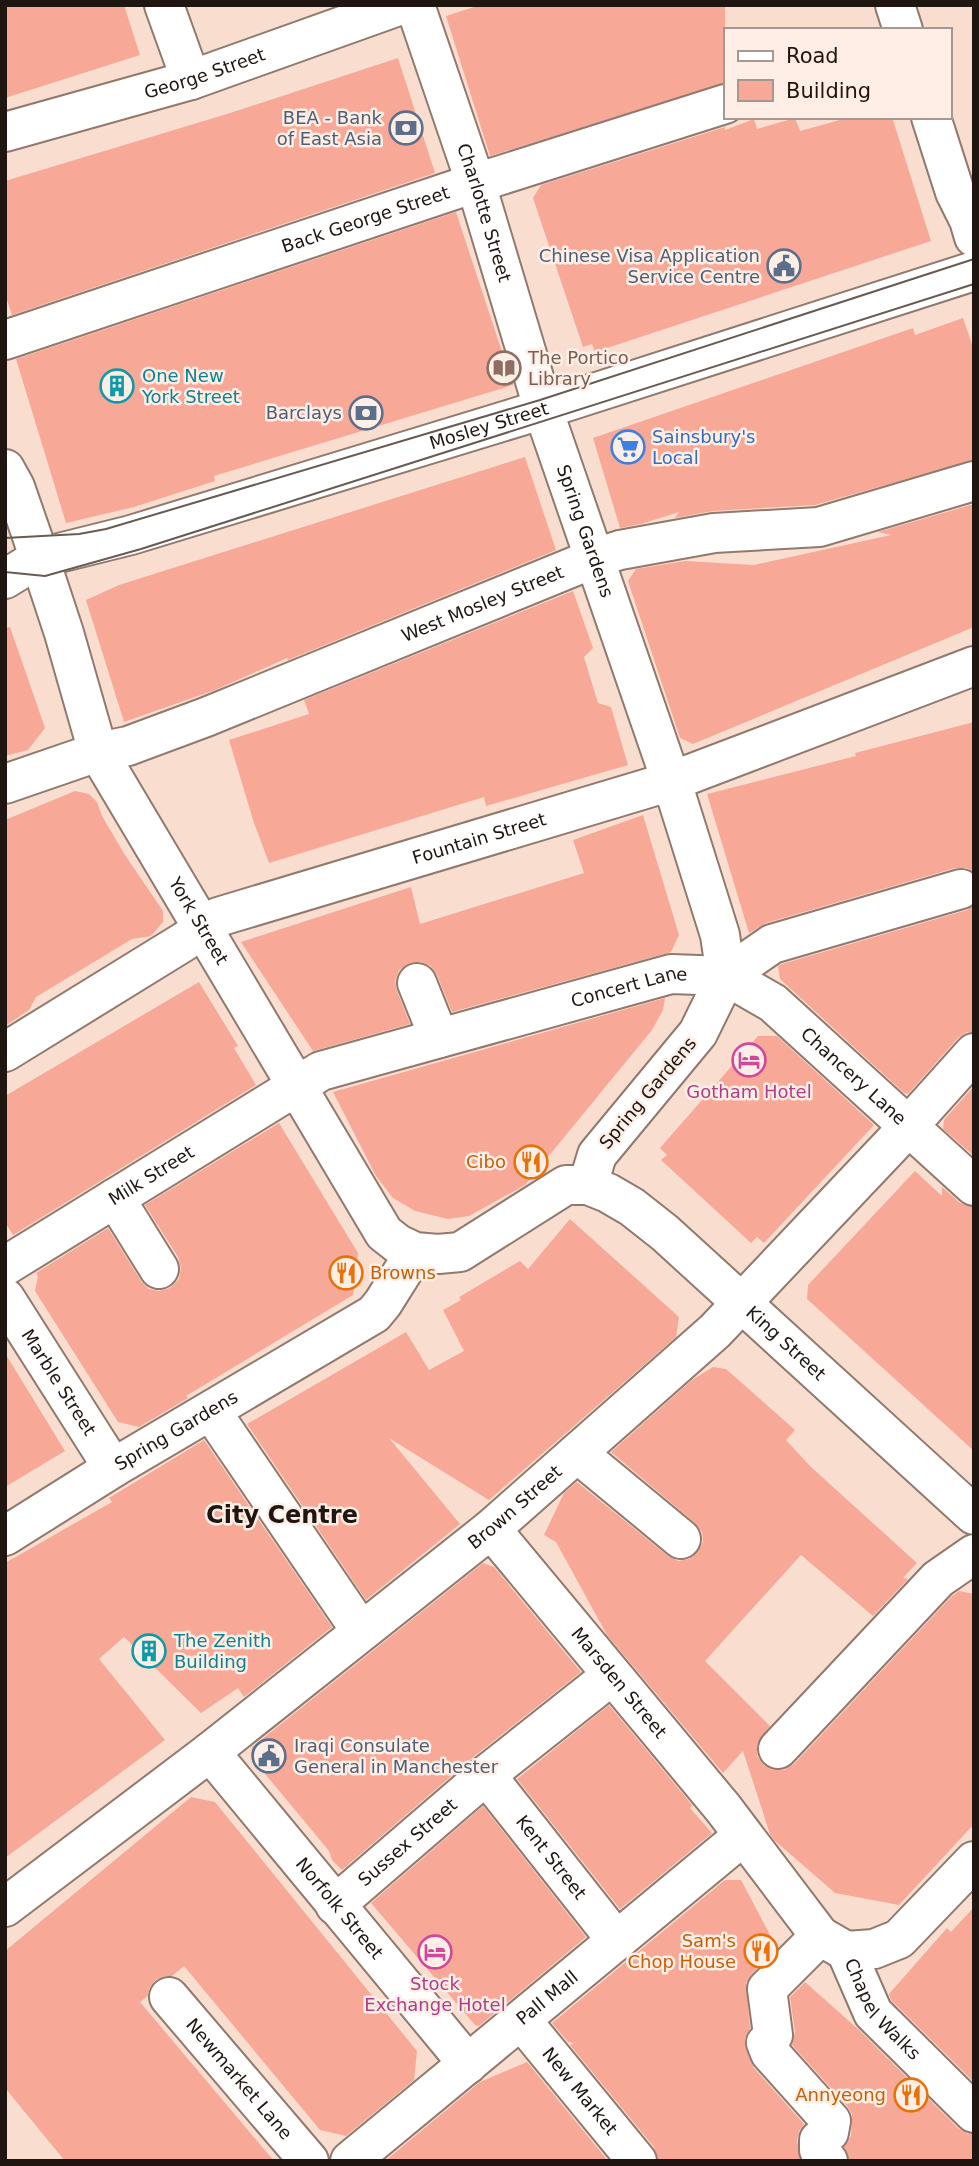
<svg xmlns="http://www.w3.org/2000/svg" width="979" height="2166" viewBox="0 0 979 2166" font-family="'DejaVu Sans',sans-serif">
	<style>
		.building { fill: #f8a897 }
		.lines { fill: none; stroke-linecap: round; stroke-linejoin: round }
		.minor-casing { stroke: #91796d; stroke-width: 42 }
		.minor { stroke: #fff; stroke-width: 38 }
		.tram { stroke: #695a52; stroke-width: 2 }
		.labels { text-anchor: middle; stroke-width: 5; stroke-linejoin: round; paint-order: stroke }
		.street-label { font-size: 18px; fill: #1f1611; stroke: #feeee5 }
		.service-label { font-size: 18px; fill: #4e5e75; stroke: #feeee5; text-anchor: end }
		.education-label { font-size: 18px; fill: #785e54; stroke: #feeee5; text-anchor: start }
		.culture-label { font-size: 18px; fill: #0d838f; stroke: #feeee5; text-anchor: start }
		.shop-label { font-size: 18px; fill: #366cbe; stroke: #feeee5; text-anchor: start }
		.hotel-label { font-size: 18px; fill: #b23c85; stroke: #feeee5 }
		.food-label { font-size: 18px; fill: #c56008; stroke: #feeee5; text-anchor: end }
		.district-label { font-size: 24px; font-weight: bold; fill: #1f1611; stroke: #feeee5 }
	</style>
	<rect width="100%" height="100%" fill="#f9ded0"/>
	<g class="building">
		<path d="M5,5H124L140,55L5,98Z"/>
		<path d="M480,5H725V83L490,156L446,16Z"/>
		<path d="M398,58L435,173L12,315L5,294V181L227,114Z"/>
		<path d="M851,117H892L931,241L595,352L592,344L583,347L533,198L541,185L725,127V130L754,119L757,129L795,118L800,131Z"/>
		<path d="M456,212L513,385L214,476L215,481L134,507L66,523L16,359Z"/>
		<path d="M963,318L974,350V460L815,505L713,511L675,518L679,512L641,524L620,528L593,438L913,328L915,335Z"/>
		<path d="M525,457L556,550L288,660L287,658L215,690L124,722L86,600L119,585Z"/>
		<path d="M974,504V627L693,744L680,738L628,581L636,569L685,561L754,565L891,535L878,532Z"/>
		<path d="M573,591L593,648L584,657L598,703L611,707L628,765L486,806L484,797L269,863L254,823L229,740L309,714L304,700Z"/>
		<path d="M10,627L45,728L28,750L5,756V628Z"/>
		<path d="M974,722V872L966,868H955L766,923L749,933L707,794L856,756L855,753Z"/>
		<path d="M75,791L89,794L97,802L102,816L125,855L163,911V922L151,936L132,939L36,997L29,1010L5,1026V820Z"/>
		<path d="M643,815L679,935L671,952L452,1012L437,975L431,966L421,962L410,963L399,970L395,981L397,991L410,1024L313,1051L241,942L411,887L420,924L584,873L573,840Z"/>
		<path d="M974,906V1032H967L958,1038L908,1094L904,1093L780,979L778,966L782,964L967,910Z"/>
		<path d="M199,982L238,1046L234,1048L256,1085L13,1235L5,1222V1096Z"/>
		<path d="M665,998L663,1010L652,1030L525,1185L469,1216L448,1219L415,1211L393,1198L376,1176L333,1092Z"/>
		<path d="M758,1036H777L874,1125L764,1243L757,1237L751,1243L661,1160L667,1155L660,1148Z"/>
		<path d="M974,1086V1156L943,1129L944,1120Z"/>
		<path d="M279,1123L358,1253L353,1295L186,1396L188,1398L139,1427L118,1422L35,1291L38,1276L36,1273L108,1228L141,1281L149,1289L159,1291L170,1288L179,1279L181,1268L178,1257L145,1205Z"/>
		<path d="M915,1171L942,1196V1187L960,1203L974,1207V1451L807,1299L808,1285Z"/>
		<path d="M570,1219L679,1317L676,1337L489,1500L389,1438L460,1524L366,1600L247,1424L406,1332L429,1370L464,1351L443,1310L461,1300L459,1297L520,1261L528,1269Z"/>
		<path d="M5,1353L65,1451L5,1487Z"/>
		<path d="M713,1367L726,1369L795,1430L786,1440L811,1467L917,1563L903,1578L908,1579L873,1616L801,1555L705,1661L770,1726L757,1745V1756L764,1765L772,1770H784L794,1764L952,1596L959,1591L974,1594V1824L899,1905L835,1893L774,1840L770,1834L743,1751L723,1773L607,1635L556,1542L544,1535L564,1493L577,1482L668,1556L678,1561L689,1559L697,1553L703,1542L702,1532L695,1523L611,1452L692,1380Z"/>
		<path d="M204,1440L332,1627L244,1697L238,1688L201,1713L124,1637L99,1659L165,1740L5,1858V1563L112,1502L109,1498Z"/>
		<path d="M483,1563L494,1567L581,1672L472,1758L342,1870L332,1860L329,1851L266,1775L255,1766L251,1754L252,1747Z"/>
		<path d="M609,1705L692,1805L690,1808L712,1833L620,1909L517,1779Z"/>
		<path d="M191,1797L215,1802L417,2051L414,2080L346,2136L320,2130L184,1966L172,1976H164L155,1980L149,1989L148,1996L140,2002L274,2161H65L5,2088V1951Z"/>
		<path d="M483,1806L586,1937L479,2026L475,2025L371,1903Z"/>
		<path d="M725,1880H741L777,1948L752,1974L746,1983L750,2028L745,2039L746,2050L754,2068L804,2124L799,2131L797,2140L801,2161H658L654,2147L570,2045L574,2043L568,2042L552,2023Z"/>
		<path d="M974,1907V2082L891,2000L889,1994L947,1928L951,1932Z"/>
		<path d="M805,1982L858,2029L959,2129L968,2134H974V2161H849L844,2146L851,2136L852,2114L847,2106L792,2045L795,2032L790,1997Z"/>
		<path d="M527,2062L608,2161H385L480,2082Z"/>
	</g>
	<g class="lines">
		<defs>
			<g id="minor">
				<path d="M164,5L191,80"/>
				<path id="s1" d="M415,5L476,184L547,421L676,795L720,935L726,976L698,1033L597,1155L588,1185"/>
				<path d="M895,5L903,30"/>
				<path d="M931,117L955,192L969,220L974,237"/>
				<path id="s2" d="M5,132L191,80L401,5"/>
				<path id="s3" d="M5,340L454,190L725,104"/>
				<path id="s4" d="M5,469L15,487L32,536L64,633L98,752L384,1233L398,1244L415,1252L438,1254L460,1252L566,1185H588L608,1193L632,1207L665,1233L974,1515"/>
				<path id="s5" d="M5,579L39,558L131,535L544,409L974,271"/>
				<path id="s6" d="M5,784L98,752L128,746L206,717L595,558L620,550L714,533L819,527L974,481"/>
				<path id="s7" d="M726,976L773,1003L974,1186"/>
				<path d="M417,983L439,1038"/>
				<path id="s8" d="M5,1052L185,941L218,917L672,781L974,666"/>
				<path d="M115,1198L159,1269"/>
				<path id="s9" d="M5,1266L321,1071L671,974L726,976L772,944L961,889"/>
				<path id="s10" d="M5,1298L113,1468"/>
				<path d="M211,1411L361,1631"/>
				<path d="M577,1453L681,1539"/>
				<path id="s11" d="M491,1529L723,1808L820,1936L846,1951L873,2013L974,2113"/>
				<path id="s12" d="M5,1536L113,1468L374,1314L383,1303L415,1252"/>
				<path d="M778,1749L938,1579L974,1554"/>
				<path id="s13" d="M210,1752L468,2064"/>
				<path id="s14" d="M486,1775L617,1941"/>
				<path id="s15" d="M335,1905L486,1775L611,1676"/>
				<path id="s16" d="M5,1907L210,1752L491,1529L715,1331L895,1141L974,1053"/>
				<path d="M820,1936L767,1989L773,2035L766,2043L770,2053L831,2121L829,2132L819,2140V2150L828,2161"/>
				<path d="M846,1951L874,1949L899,1939L974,1861"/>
				<path id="s17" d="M169,1997L309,2161"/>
				<path id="s18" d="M522,2021L637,2161"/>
				<path id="s19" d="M350,2161L743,1836"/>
			</g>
		</defs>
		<use href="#minor" class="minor-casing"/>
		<use href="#minor" class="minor"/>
		<g class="tram">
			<path d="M5,538L79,534L106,529L540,400L974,259"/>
			<path d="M5,572L45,576L141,549L974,284"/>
		</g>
	</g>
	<defs>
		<symbol id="bank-ring" viewBox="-11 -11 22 22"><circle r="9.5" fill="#feeee5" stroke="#5c6f8a" stroke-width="1.5"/><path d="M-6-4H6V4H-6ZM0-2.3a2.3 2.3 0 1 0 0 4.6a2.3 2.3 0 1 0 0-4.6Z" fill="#5c6f8a"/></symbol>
		<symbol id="civic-ring" viewBox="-11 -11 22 22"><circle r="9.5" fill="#feeee5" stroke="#5c6f8a" stroke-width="1.5"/><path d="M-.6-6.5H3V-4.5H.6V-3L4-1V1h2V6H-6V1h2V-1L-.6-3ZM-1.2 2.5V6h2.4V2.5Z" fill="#5c6f8a"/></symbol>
		<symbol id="library-ring" viewBox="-11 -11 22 22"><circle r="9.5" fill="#feeee5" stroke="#8d6e63" stroke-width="1.5"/><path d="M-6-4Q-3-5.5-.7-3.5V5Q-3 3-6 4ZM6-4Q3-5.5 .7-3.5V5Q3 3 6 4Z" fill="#8d6e63"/></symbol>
		<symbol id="building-ring" viewBox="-11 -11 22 22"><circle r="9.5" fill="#feeee5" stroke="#0f9aa8" stroke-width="1.5"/><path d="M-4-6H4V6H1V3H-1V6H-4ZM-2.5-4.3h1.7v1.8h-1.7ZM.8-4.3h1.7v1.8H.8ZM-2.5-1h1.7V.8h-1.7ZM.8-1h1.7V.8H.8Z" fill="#0f9aa8"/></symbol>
		<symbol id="supermarket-ring" viewBox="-11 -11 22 22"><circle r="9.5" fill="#feeee5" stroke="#3f7fe0" stroke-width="1.5"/><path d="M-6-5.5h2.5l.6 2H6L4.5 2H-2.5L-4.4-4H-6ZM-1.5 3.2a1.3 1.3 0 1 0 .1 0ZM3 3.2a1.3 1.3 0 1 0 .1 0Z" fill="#3f7fe0"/></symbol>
		<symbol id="hotel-ring" viewBox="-11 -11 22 22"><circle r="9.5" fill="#feeee5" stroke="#d1479c" stroke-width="1.5"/><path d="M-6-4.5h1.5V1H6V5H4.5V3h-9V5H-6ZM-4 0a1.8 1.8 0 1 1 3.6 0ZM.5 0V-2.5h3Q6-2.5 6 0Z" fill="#d1479c"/></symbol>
		<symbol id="restaurant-ring" viewBox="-11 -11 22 22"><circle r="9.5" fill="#feeee5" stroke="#e8710a" stroke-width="1.5"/><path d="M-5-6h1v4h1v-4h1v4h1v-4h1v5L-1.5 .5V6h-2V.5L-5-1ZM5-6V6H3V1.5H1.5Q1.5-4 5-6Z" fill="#e8710a"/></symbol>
	</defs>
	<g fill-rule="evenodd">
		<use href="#bank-ring" x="387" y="109" width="38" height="38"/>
		<use href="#civic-ring" x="765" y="247" width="38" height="38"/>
		<use href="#library-ring" x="485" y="349" width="38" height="38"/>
		<use href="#building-ring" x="98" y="367" width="38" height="38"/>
		<use href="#bank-ring" x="347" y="394" width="38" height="38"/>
		<use href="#supermarket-ring" x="609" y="428" width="38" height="38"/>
		<use href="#hotel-ring" x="730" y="1041" width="38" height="38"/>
		<use href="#restaurant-ring" x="512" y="1143" width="38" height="38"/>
		<use href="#restaurant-ring" x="327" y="1254" width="38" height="38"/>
		<use href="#building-ring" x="130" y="1632" width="38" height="38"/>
		<use href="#civic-ring" x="250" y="1737" width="38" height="38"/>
		<use href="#restaurant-ring" x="742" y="1932" width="38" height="38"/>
		<use href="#hotel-ring" x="416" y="1933" width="38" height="38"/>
		<use href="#restaurant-ring" x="892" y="2076" width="38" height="38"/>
	</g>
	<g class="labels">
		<g class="street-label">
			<text dy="6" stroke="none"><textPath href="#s2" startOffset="208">George Street</textPath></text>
			<text dy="6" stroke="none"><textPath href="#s1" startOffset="219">Charlotte Street</textPath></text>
			<text dy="6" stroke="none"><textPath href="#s3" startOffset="380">Back George Street</textPath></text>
			<text dy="6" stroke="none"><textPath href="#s5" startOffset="509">Mosley Street</textPath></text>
			<text dy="6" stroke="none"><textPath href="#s1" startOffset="553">Spring Gardens</textPath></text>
			<text dy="6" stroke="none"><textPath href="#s6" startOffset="511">West Mosley Street</textPath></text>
			<text dy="6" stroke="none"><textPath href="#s8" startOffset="525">Fountain Street</textPath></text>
			<text dy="6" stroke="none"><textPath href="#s4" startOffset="495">York Street</textPath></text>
			<text dy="6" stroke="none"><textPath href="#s9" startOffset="691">Concert Lane</textPath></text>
			<text dy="6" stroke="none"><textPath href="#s7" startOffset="163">Chancery Lane</textPath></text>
			<text transform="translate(648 1093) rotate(-50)" y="6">Spring Gardens</text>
			<text dy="6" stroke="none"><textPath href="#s9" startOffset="172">Milk Street</textPath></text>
			<text dy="6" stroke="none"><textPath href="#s4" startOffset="1342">King Street</textPath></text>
			<text dy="6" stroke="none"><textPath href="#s10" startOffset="100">Marble Street</textPath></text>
			<text dy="6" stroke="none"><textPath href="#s12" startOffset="201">Spring Gardens</textPath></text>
			<text dy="6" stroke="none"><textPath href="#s16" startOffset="648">Brown Street</textPath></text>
			<text dy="6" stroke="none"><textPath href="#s11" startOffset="200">Marsden Street</textPath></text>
			<text dy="6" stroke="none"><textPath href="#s15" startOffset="96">Sussex Street</textPath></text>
			<text dy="6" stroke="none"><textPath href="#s14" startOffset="105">Kent Street</textPath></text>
			<text dy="6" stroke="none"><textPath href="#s13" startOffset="203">Norfolk Street</textPath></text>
			<text dy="6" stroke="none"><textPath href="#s19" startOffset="256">Pall Mall</textPath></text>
			<text dy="6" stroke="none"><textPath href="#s11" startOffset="623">Chapel Walks</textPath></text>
			<text dy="6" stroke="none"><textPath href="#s17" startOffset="108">Newmarket Lane</textPath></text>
			<text dy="6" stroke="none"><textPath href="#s18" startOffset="91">New Market</textPath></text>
		</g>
		<g class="service-label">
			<text x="382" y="124">BEA - Bank<tspan x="382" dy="21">of East Asia</tspan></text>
			<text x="760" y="262">Chinese Visa Application<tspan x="760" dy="21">Service Centre</tspan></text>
			<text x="342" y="419">Barclays</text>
			<text x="294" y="1752" text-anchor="start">Iraqi Consulate<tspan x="294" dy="21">General in Manchester</tspan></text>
		</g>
		<g class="education-label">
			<text x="528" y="364">The Portico<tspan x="528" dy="21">Library</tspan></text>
		</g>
		<g class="culture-label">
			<text x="142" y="382">One New<tspan x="142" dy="21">York Street</tspan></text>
			<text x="174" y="1647">The Zenith<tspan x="174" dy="21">Building</tspan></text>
		</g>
		<g class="shop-label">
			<text x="652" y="443">Sainsbury's<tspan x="652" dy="21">Local</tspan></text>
		</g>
		<g class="hotel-label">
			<text x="749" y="1098">Gotham Hotel</text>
			<text x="435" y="1990">Stock<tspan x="435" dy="21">Exchange Hotel</tspan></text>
		</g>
		<g class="food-label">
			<text x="506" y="1168">Cibo</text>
			<text x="370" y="1279" text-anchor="start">Browns</text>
			<text x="736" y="1947">Sam's<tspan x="736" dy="21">Chop House</tspan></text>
			<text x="886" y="2101">Annyeong</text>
		</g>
		<g class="district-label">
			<text x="282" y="1523">City Centre</text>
		</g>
	</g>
	<rect width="979" height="2166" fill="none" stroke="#1f1611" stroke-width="14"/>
	<rect x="724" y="28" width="228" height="91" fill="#feeee5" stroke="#a59890" stroke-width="2"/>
	<rect x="738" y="51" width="35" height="10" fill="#ffffff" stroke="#a59890" stroke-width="2"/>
	<text x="786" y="63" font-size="21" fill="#1f1611">Road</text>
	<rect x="738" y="80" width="35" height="21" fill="#f8a897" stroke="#a59890" stroke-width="2"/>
	<text x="786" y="98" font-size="21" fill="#1f1611">Building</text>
</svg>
